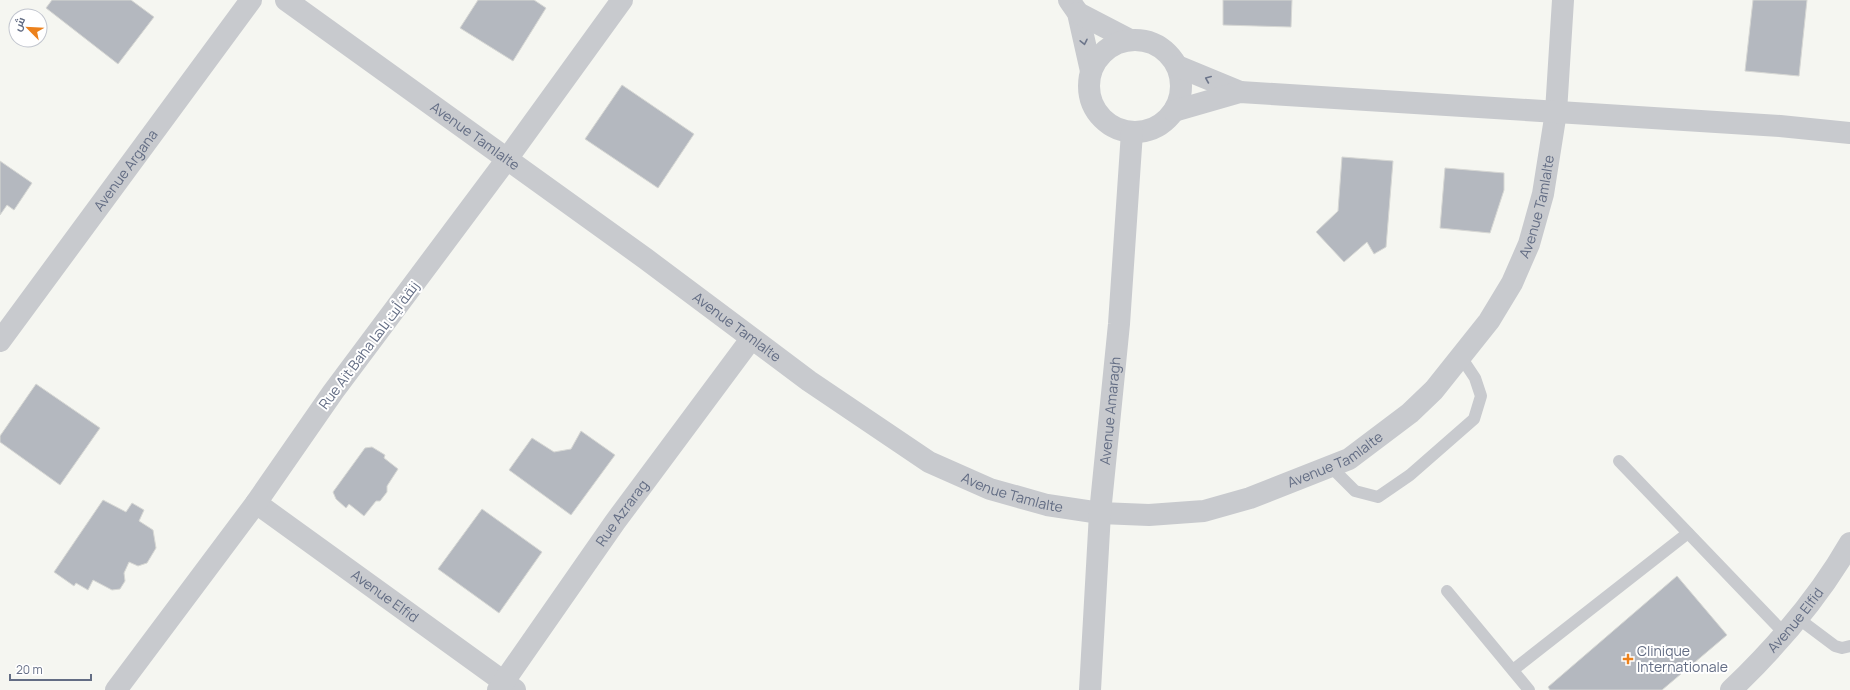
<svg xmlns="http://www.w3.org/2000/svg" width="1850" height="690" viewBox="0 0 1850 690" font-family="Manrope,Cairo,sans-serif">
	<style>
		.building { fill: #b4b8bf; stroke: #d6d7d4 }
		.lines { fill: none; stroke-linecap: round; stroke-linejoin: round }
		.service { stroke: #c8cace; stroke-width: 12 }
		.minor { stroke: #c8cace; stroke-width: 22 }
		.oneway { stroke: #6d768b }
		.poi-dot { fill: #ec811b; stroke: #fff; stroke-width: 1.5 }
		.labels { text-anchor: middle; stroke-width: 4; stroke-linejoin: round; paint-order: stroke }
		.street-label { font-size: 14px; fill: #636d84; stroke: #fff }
		.poi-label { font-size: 14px; fill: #636d84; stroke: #fff; text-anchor: start }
	</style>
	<rect width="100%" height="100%" fill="#f5f6f1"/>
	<g class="building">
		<path d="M52,0H131L154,17L118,64L46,8Z"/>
		<path d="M478,0H534L546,8L513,61L460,28Z"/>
		<path d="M1223,0H1292L1291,27L1223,25Z"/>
		<path d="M1753,0H1807L1799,76L1745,71Z"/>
		<path d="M622,85L694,134L658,188L585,139Z"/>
		<path d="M1342,157L1393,161L1386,247L1374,254L1367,242L1344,262L1316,232L1338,211Z"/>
		<path d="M0,161L32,183L14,210L7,205L0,215Z"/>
		<path d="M1445,168L1504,173V190L1490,233L1440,228Z"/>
		<path d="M36,384L100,428L60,485L0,442V436Z"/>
		<path d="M581,431L615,455L571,515L509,470L532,438L554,452L571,449Z"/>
		<path d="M372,447L385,455L384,458L398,469L387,486V492L380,501H376L364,516L349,504L346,508L336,499L333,492L365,448Z"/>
		<path d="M103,500L126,512L132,503L144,510L139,521L153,530L156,548L147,563L138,566L129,562L124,573L125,581L120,589L112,590L93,580L88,590L76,583L74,586L54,572Z"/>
		<path d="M482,509L542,552L499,613L438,569Z"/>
		<path d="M1677,576L1727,635L1662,690H1550L1548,687Z"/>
	</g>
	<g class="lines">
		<g class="service">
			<path d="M1619,461L1785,634"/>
			<path d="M1330,466L1355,491L1378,497L1410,475L1474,419L1481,396L1475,378L1461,357"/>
			<path d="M1447,591L1529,690"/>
			<path d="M1799,619L1835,646L1842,648L1850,646"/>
			<path d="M1513,670L1688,533"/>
		</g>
		<g class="minor">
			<path id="s1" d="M286,0L646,259L809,381L929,462L990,489L1047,505L1100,513L1149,515L1204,511L1250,498L1349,459L1410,413L1434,390L1489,321L1512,283L1529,244L1543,194L1556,112L1563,0"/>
			<path d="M1069,0L1078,13L1091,71"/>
			<path d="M1078,13L1130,40"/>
			<circle cx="1135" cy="86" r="46"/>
			<path d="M1177,66L1240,92"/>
			<path d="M1174,111L1240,92L1780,126L1850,133"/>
			<path id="s2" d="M0,341L251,0"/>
			<path id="s3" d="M256,503L515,690"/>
			<path d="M116,690L256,503L333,392L507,159L622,0"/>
			<path id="s4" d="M498,690L615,522L751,339"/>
			<path id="s5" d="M1090,690L1100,513L1119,324L1132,132"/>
			<path id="s6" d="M1731,690C1777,646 1818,599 1850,543"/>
		</g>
	</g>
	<defs><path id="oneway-chevron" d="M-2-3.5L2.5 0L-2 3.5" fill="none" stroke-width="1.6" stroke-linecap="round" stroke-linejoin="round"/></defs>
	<g class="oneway">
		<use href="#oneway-chevron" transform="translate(1084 42) rotate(78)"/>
		<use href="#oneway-chevron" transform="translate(1208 79) rotate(-157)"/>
	</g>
	<path class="poi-dot" d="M1626 653h4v4h4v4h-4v4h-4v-4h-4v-4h4z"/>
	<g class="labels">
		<g class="street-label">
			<text dy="5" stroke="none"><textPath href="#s1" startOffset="233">Avenue Tamlalte</textPath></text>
			<text dy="5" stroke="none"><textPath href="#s2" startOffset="212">Avenue Argana</textPath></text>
			<text dy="5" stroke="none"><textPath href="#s1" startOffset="1553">Avenue Tamlalte</textPath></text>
			<text dy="5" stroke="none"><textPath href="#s1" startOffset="557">Avenue Tamlalte</textPath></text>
			<text transform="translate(369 345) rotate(-53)" y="5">Rue Ait Baha زنقة أيت باها</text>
			<text dy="5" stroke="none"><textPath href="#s5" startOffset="280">Avenue Amaragh</textPath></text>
			<text dy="5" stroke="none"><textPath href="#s1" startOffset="1217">Avenue Tamlalte</textPath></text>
			<text dy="5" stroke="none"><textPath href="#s1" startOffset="881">Avenue Tamlalte</textPath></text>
			<text dy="5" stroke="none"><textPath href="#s4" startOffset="216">Rue Azrarag</textPath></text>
			<text dy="5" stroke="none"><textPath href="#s3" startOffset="159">Avenue Elfid</textPath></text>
			<text dy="5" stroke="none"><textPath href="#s6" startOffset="95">Avenue Elfid</textPath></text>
		</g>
		<g class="poi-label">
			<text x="1637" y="656">Clinique<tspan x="1637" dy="16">Internationale</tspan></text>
		</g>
	</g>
	<g transform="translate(28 28) rotate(294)"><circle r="19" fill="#ffffff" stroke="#c1c5ce"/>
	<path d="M0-3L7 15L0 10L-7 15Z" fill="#ec811b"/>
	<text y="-6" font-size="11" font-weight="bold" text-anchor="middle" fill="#636d84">ش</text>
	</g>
	<path d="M10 674v6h81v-6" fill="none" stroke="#636d84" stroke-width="2"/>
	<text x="16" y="674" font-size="12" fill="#636d84" stroke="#ffffff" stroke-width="3" paint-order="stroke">20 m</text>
</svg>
